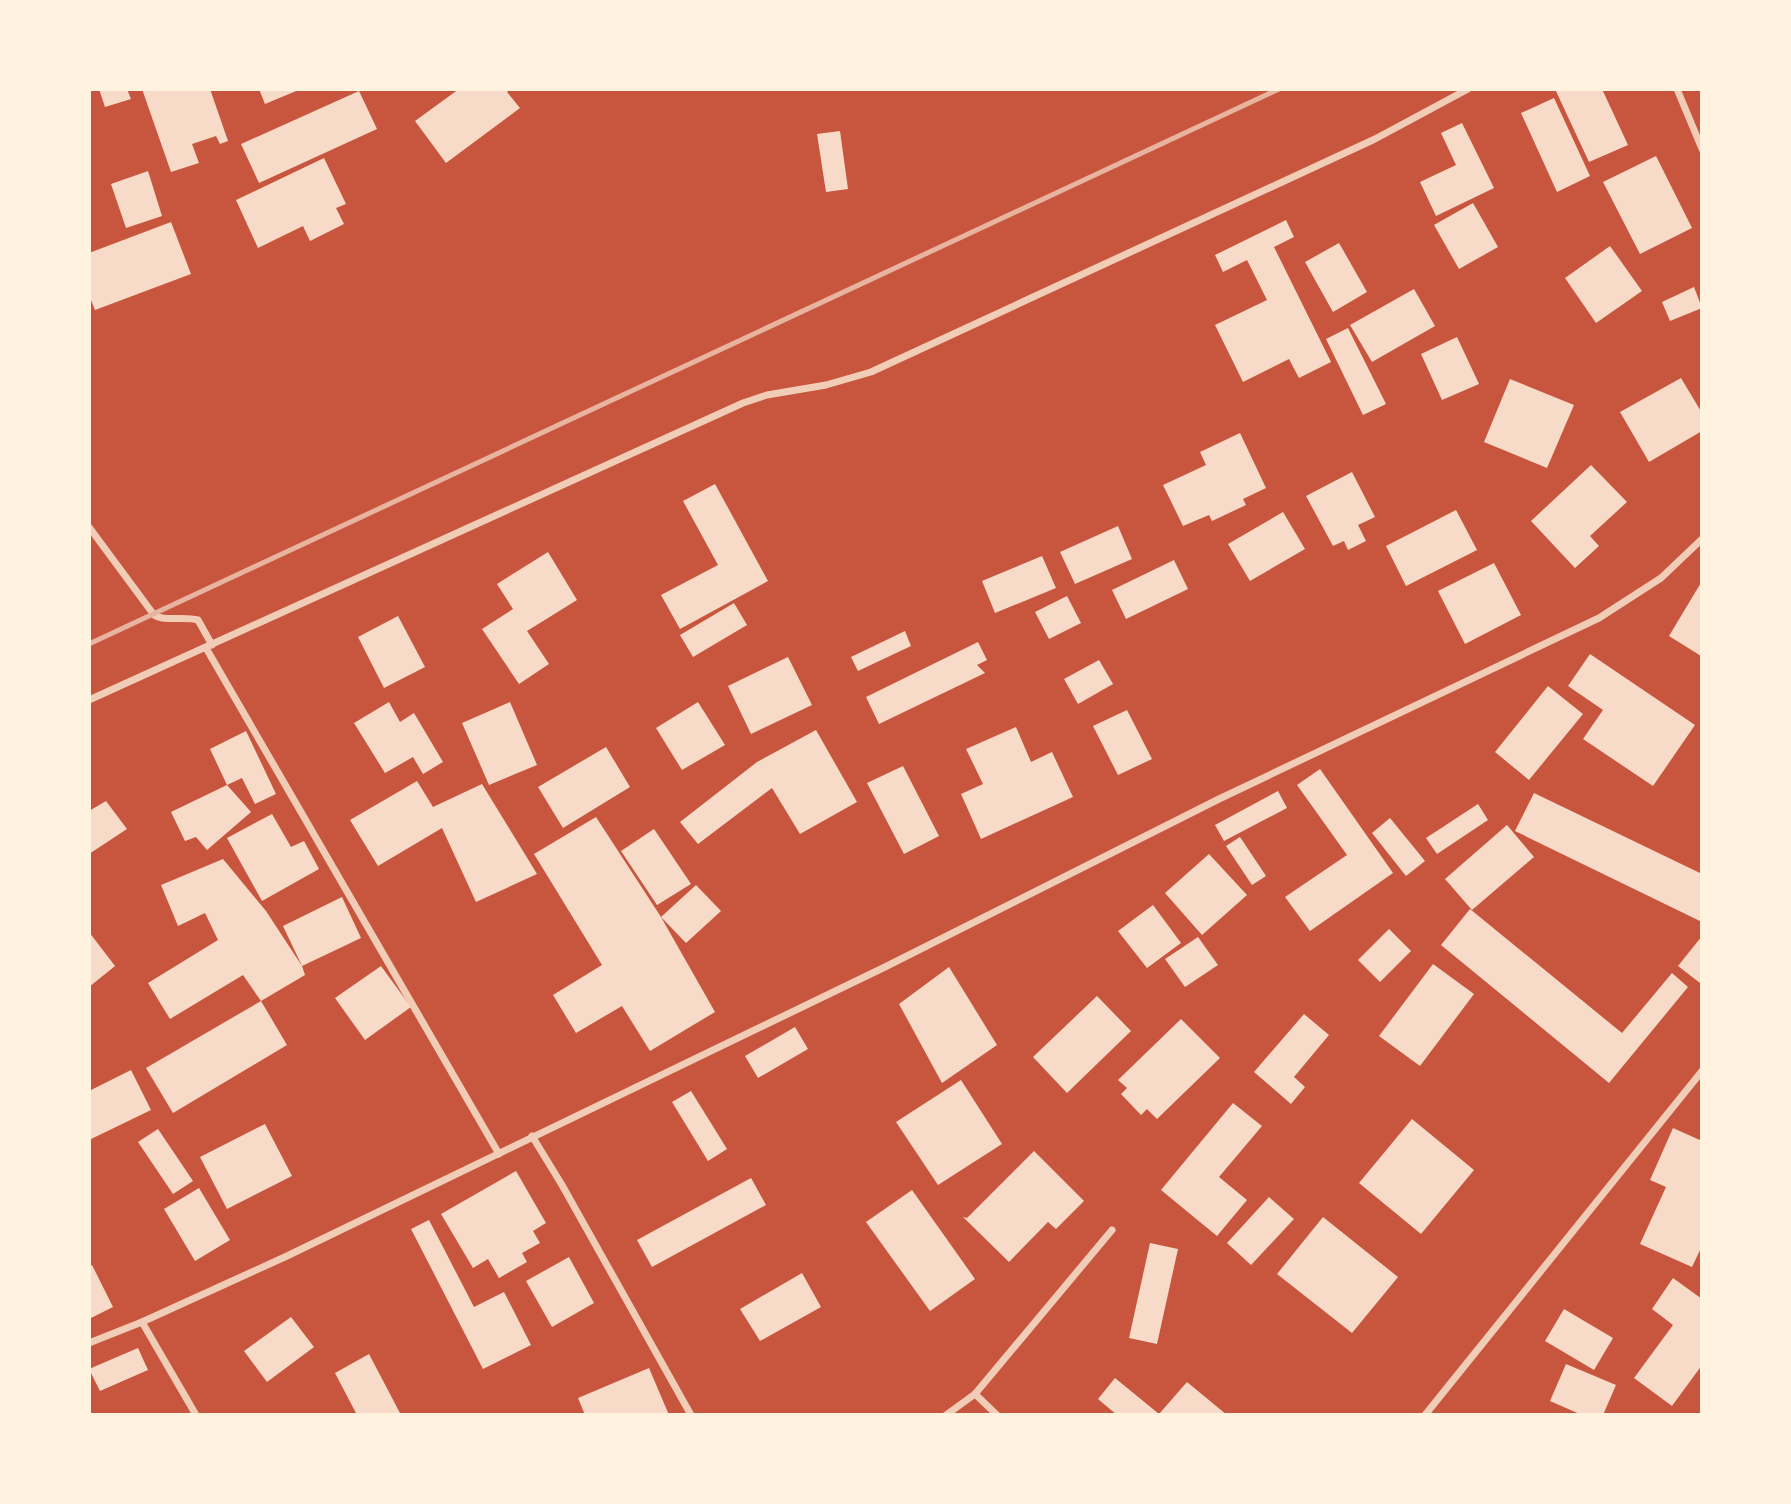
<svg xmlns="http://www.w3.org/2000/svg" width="1791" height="1504" viewBox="0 0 1791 1504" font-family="'Varela Round',sans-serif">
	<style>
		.building { fill: #f7dbc8 }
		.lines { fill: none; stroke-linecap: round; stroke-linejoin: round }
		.minor { stroke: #f1ccb7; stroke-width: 7 }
		.rail { stroke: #e9b49f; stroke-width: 5 }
	</style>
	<rect width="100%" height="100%" fill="#c8553d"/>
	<g class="building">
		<path d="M99,89H127L131,99L105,107Z"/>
		<path d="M142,89H210L228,141L220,144L216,136L192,144L199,163L171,172Z"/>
		<path d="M259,89H301L265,104Z"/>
		<path d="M459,89H511L507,92L520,108L446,163L415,121Z"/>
		<path d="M1555,89H1602L1628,145L1589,162Z"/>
		<path d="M359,91L377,129L259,183L241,144Z"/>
		<path d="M1554,98L1590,176L1557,192L1521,113Z"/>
		<path d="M1462,123L1494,188L1436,216L1420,182L1456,165L1441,133Z"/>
		<path d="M840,131L848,189L826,192L817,134Z"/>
		<path d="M1656,156L1692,228L1640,254L1603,182Z"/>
		<path d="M324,158L346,204L336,208L344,224L310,241L303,226L258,248L236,200Z"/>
		<path d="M148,171L162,216L126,228L111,184Z"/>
		<path d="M1473,203L1498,247L1459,269L1434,225Z"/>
		<path d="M1286,220L1294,237L1274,247L1331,362L1299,378L1289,359L1243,382L1215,325L1267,300L1247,260L1223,272L1215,255Z"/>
		<path d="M171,222L191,274L95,310L89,295V253Z"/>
		<path d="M1339,243L1367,292L1333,312L1305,262Z"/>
		<path d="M1610,246L1642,291L1596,323L1565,278Z"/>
		<path d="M1694,287L1702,308L1670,321L1662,302Z"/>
		<path d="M1414,289L1435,326L1372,362L1350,325Z"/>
		<path d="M1348,328L1386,404L1363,415L1326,339Z"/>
		<path d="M1457,337L1479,384L1442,400L1421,354Z"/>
		<path d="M1681,378L1702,413V431L1649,462L1620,412Z"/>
		<path d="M1510,379L1574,405L1547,468L1484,442Z"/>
		<path d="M1240,433L1266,488L1243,499L1246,505L1212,521L1209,515L1183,526L1163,485L1206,465L1200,452Z"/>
		<path d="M1591,465L1627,502L1590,536L1599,546L1575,568L1531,521Z"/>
		<path d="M1352,472L1375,517L1358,525L1366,541L1348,550L1344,541L1333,546L1306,496Z"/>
		<path d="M715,484L768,581L680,629L661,595L718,565L683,501Z"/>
		<path d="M1456,510L1477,550L1406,586L1386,546Z"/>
		<path d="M1283,512L1305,549L1250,581L1228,544Z"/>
		<path d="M1118,526L1132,559L1075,584L1060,552Z"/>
		<path d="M548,552L577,600L527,631L549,664L519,684L482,629L513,609L497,584Z"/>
		<path d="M1042,556L1056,588L995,613L982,581Z"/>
		<path d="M1174,560L1188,589L1126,619L1112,590Z"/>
		<path d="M1494,563L1521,615L1465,644L1438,591Z"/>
		<path d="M1702,581V655L1701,656L1669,636Z"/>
		<path d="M1067,596L1081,623L1049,639L1035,612Z"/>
		<path d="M734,603L747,625L693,657L680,635Z"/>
		<path d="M398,616L425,667L384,688L358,637Z"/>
		<path d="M905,631L911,646L858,671L851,657Z"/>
		<path d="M978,642L987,660L977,665L985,673L879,724L866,697Z"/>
		<path d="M1590,654L1695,725L1653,786L1583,739L1603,710L1568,686Z"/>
		<path d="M788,657L812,705L751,734L728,686Z"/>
		<path d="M1099,660L1113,684L1078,704L1064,679Z"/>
		<path d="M1548,686L1583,714L1529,780L1495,752Z"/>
		<path d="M389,702L400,722L414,713L443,762L423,774L413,757L385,773L354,723Z"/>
		<path d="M510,702L537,765L489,785L462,723Z"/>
		<path d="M698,702L725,745L682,770L656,728Z"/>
		<path d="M1127,710L1152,759L1118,775L1093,726Z"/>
		<path d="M1016,727L1031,762L1052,752L1073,797L981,839L961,794L983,784L966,749Z"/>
		<path d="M816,730L857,802L800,834L772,788L698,844L680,822L757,762Z"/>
		<path d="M246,731L276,794L255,804L242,778L227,785L251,812L207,850L196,837L185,841L171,812L227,785L210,749Z"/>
		<path d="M606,747L630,787L563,828L538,787Z"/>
		<path d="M903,766L939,836L904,854L867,783Z"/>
		<path d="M1320,769L1393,873L1310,931L1285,897L1347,855L1297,785Z"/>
		<path d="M417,781L433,807L482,784L537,874L476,902L442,828L378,866L350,820Z"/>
		<path d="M1278,791L1287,808L1224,841L1215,825Z"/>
		<path d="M1534,793L1702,874V922L1515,831Z"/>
		<path d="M106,801L127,829L89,854V811Z"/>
		<path d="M1478,804L1488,820L1437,854L1426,838Z"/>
		<path d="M272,814L291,847L304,841L319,869L262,901L227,838Z"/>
		<path d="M596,817L661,917L715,1012L650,1051L622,1006L576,1033L553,995L602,965L534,854Z"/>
		<path d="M1390,818L1425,861L1406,876L1372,833Z"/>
		<path d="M1507,825L1534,857L1472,910L1445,879Z"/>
		<path d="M654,829L691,884L657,905L621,851Z"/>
		<path d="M1240,837L1266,876L1252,885L1226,846Z"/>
		<path d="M1209,854L1247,895L1202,935L1165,893Z"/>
		<path d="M223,859L266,911L302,966L305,975L261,1001L243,975L170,1019L148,983L218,940L205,913L178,926L161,885Z"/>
		<path d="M696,885L721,911L686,943L661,917Z"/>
		<path d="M342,897L361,938L302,966L283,926Z"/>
		<path d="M1153,905L1181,943L1147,968L1118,931Z"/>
		<path d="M1470,909L1622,1033L1672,973L1688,987L1609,1083L1441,945Z"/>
		<path d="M1389,929L1411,951L1380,982L1358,960Z"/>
		<path d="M89,932L115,966L89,987Z"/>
		<path d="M1702,936V981L1700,983L1678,966Z"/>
		<path d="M1198,937L1218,965L1185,987L1165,959Z"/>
		<path d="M1433,964L1474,994L1420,1066L1379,1036Z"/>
		<path d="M381,966L411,1007L365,1040L335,998Z"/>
		<path d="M949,967L997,1045L942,1083L899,1004Z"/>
		<path d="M1097,996L1131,1031L1067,1093L1033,1057Z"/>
		<path d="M261,1001L287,1045L173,1113L146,1068Z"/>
		<path d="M1304,1014L1329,1035L1294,1077L1305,1087L1291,1104L1254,1072Z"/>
		<path d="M1181,1019L1220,1058L1157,1119L1147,1109L1141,1115L1121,1094L1127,1088L1118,1080Z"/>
		<path d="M795,1027L808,1049L758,1078L745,1056Z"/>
		<path d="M131,1070L151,1110L89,1140V1091Z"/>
		<path d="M961,1080L1002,1144L938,1185L896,1122Z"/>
		<path d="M691,1091L727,1149L708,1161L672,1102Z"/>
		<path d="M1233,1103L1262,1126L1219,1177L1247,1200L1217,1236L1161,1190Z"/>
		<path d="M1412,1119L1474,1170L1421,1234L1359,1183Z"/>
		<path d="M265,1124L292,1176L227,1209L200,1157Z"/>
		<path d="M1673,1128L1702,1141V1246L1692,1267L1640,1244L1666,1187L1650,1180Z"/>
		<path d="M158,1129L193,1181L173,1194L138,1142Z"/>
		<path d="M1034,1151L1084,1201L1056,1229L1048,1222L1009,1262L963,1217L967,1218Z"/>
		<path d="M516,1171L546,1223L533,1231L540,1243L522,1253L527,1262L499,1278L488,1259L473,1268L441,1214Z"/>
		<path d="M751,1178L766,1205L652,1267L637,1240Z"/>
		<path d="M199,1188L230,1240L195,1261L164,1209Z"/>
		<path d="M912,1190L975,1279L930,1311L866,1222Z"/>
		<path d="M1269,1197L1294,1219L1251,1265L1227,1243Z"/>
		<path d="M1323,1217L1398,1277L1352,1333L1277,1274Z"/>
		<path d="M429,1220L474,1307L504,1292L531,1345L483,1369L411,1229Z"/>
		<path d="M1150,1243L1178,1249L1157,1344L1129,1338Z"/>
		<path d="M569,1257L594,1303L552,1327L526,1281Z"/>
		<path d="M92,1265L113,1307L89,1319V1267Z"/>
		<path d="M802,1273L821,1307L760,1341L740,1309Z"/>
		<path d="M1673,1278L1702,1299V1365L1672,1406L1634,1378L1673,1325L1652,1309Z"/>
		<path d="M1564,1309L1613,1338L1594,1370L1545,1341Z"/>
		<path d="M291,1317L314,1347L267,1382L244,1351Z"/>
		<path d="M138,1348L148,1370L100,1391L89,1369Z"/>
		<path d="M369,1354L401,1415H357L335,1373Z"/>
		<path d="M1566,1364L1616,1385L1603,1415H1582L1550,1401Z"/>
		<path d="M649,1368L669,1415H585L578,1398Z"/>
		<path d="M1115,1378L1159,1414L1187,1382L1227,1415H1117L1098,1399Z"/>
	</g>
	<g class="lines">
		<g class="minor">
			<path d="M1677,89L1702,149"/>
			<path d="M89,527L154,615C164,622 183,616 198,620L212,645"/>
			<path d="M206,648L499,1154"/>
			<path d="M89,700L743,403L767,395L826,385L871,372L1375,139L1468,89"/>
			<path d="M532,1136L562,1185L691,1415"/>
			<path d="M142,1322L196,1415"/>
			<path d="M89,1343L142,1322L287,1256L885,967L1219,799L1599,618L1661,578L1702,539"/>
			<path d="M975,1394L997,1415"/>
			<path d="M946,1415L975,1394L1112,1230"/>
			<path d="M1425,1415L1702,1071"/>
		</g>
		<path class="rail" d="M89,644L1279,89"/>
	</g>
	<rect width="1791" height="1504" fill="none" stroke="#fff3e0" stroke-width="182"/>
</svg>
